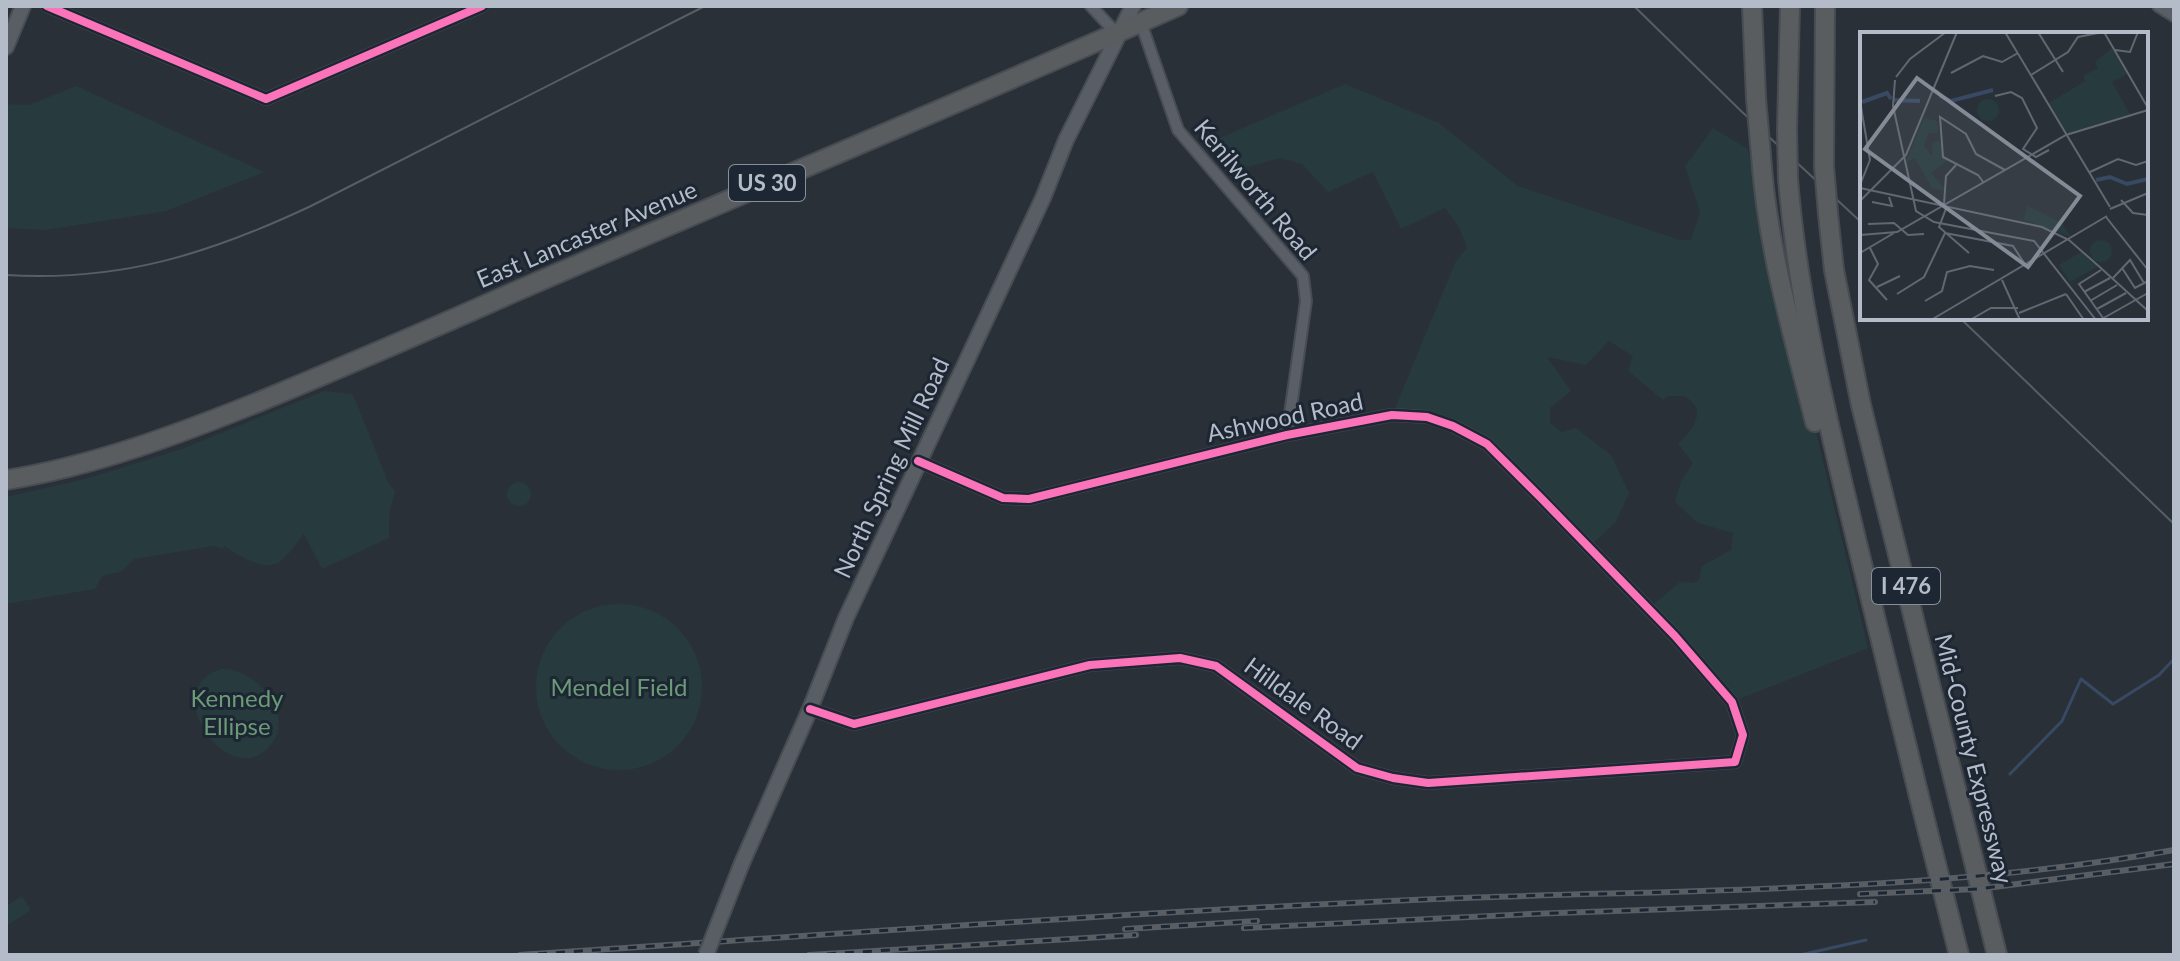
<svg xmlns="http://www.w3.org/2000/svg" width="2180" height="961" viewBox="0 0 2180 961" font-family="Lato,sans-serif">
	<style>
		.green { fill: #273a3e }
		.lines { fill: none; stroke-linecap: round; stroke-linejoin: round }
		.stream { stroke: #384963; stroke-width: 3 }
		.street-casing { stroke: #484c53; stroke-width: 14 }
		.secondary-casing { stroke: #484c53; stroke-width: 18 }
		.highway-casing { stroke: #474c53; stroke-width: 22 }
		.street { stroke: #5a5e66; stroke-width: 10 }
		.secondary { stroke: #595d64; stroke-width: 14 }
		.highway { stroke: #5a5d60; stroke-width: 18 }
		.tram { stroke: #595d64; stroke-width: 2 }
		.rail-casing { stroke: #595d64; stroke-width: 6 }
		.rail { stroke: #1d2633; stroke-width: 3; stroke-dasharray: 9; stroke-linecap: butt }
		.secondary-bridge-casing { stroke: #484c53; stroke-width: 18; stroke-linecap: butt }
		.highway-bridge-casing { stroke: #474c53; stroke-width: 22; stroke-linecap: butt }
		.secondary-bridge { stroke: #595d64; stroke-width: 14 }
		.highway-bridge { stroke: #5a5d60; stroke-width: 18 }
		.cycleway-casing { stroke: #1d2633; stroke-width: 13 }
		.cycleway { stroke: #fb73b8; stroke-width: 8 }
		.labels { text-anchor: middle; stroke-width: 6; stroke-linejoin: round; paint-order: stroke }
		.shield { fill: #1d2633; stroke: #878f9c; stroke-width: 2 }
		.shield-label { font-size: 22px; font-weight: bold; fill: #b4bcc9 }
		.street-label { font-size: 24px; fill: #b4bcc9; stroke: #1d2633 }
		.park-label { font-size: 24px; fill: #6b9a76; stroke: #1d2633 }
		.inset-river { fill: none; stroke: #384963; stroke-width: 4 }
		.inset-road { fill: none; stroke: #616872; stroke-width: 2 }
		.view { fill: #848b96; fill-opacity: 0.15; stroke: #848b96; stroke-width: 4 }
		.inset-edge { fill: none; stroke: #b4bcc9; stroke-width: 4 }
	</style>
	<rect width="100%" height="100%" fill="#2a3038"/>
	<g class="green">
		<path d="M1345,84L1439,123L1518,186L1680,240H1691L1700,213L1685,166L1713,128L1748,149L1868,648L1732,702L1649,608L1680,582L1693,583L1699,580L1702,566L1731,550L1733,533L1698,523L1675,502L1681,481L1693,463L1678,444C1693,429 1709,410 1684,396H1669L1663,400L1628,371L1633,356L1609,341L1586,365L1547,357L1571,391L1550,408V423L1562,432L1576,428L1611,455L1629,493L1616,522L1589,547L1487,444L1453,426L1392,415L1456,261L1467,248L1459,227L1445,208L1401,229L1373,172L1328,192L1302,164L1280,158L1237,170L1208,143Z"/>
		<path d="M76,86L264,172L166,211L46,230L6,228V104L29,105Z"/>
		<path d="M324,391L352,394L357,404L389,484L395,491L389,515V538L322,569L304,534C297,542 288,557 278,563C261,571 238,555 224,546L223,549L214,546L134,559L121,572L102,576L95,589L6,604V497L85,479L182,449Z"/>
		<circle cx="519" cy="494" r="12"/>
		<circle cx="619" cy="687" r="83"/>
		<path d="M222,669C256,668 298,716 269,747C229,792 155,688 222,669Z"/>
		<path d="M22,896L31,910L6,926V906Z"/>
	</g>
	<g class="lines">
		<g class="stream">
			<path d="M2010,774L2062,721L2081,679L2113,704L2159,675L2174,659"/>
			<path d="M1800,955L1866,940"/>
		</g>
		<defs>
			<g id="street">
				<path d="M47,6L266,99L482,6"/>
				<path d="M1091,6L1117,34"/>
				<path d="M2158,6L2174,16"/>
				<path d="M1141,23L1178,130L1303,276L1306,301L1287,435"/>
				<path d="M810,709L854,724L1090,665L1180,658L1216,666L1357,768L1393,778L1428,783L1735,762L1743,735L1732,702L1675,636L1541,498L1487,444L1453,426L1427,417L1392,415L1287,435L1029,499L1003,498L918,461"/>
			</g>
			<g id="secondary">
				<path d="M6,47L23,6"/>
				<path d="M742,863L810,709L846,618L1043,198L1066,140L1133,6"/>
			</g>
			<g id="highway">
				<path d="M1752,6L1756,98"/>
				<path d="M1787,129L1790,6"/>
				<path d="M1761,155C1767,247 1793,334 1815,422"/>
				<path d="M1824,166L1825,6"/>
				<path d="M1788,179C1798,303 1828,423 1857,543C1890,680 1924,818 1959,955"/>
				<path d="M1828,214L1834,270L1861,405L1997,955"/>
				<path d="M6,480C94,466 179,434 261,401C345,366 429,330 512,293C734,197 957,104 1178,6"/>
			</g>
		</defs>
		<use href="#street" class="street-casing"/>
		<use href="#secondary" class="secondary-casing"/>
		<use href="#highway" class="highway-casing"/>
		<use href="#street" class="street"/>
		<use href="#secondary" class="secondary"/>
		<use href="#highway" class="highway"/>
		<g class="tram">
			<path d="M1634,6L1740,110L1862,223"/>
			<path d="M6,275C120,282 209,254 311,206L705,6"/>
			<path d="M1960,318L2174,524"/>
		</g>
		<defs>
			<g id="rail">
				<path d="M1860,894L1978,889L2174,864"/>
				<path d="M1244,928L1529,914L1875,902"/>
				<path d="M1125,929L1257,921"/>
				<path d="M520,955C825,935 1130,912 1435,899C1681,889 1931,894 2174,850"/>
				<path d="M809,955L1136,935"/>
			</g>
		</defs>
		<use href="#rail" class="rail-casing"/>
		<use href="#rail" class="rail"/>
		<defs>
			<path id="secondary-bridge" d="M706,955L742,863"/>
			<g id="highway-bridge">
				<path d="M1756,98L1761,155"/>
				<path d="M1787,129L1788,179"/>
				<path d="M1824,166L1828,214"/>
			</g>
		</defs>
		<use href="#secondary-bridge" class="secondary-bridge-casing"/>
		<use href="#highway-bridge" class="highway-bridge-casing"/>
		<use href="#secondary-bridge" class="secondary-bridge"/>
		<use href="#highway-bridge" class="highway-bridge"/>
		<defs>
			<g id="cycleway">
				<path d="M47,6L266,99L482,6"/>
				<path d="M810,709L854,724L1090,665L1180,658L1216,666L1357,768L1393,778L1428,783L1735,762L1743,735L1732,702L1675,636L1541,498L1487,444L1453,426L1427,417L1392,415L1287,435L1029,499L1003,498L918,461"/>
			</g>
		</defs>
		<use href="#cycleway" class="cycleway-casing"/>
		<use href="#cycleway" class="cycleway"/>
	</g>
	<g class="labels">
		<g class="shield">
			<rect x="729" y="165" width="76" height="36" rx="6"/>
			<rect x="1872" y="568" width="68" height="36" rx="6"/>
		</g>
		<g class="shield-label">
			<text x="767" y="191">US 30</text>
			<text x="1906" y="594">I 476</text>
		</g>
		<g class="street-label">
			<text transform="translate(1255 190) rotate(50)" y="8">Kenilworth Road</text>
			<text transform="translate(587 235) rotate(-23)" y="8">East Lancaster Avenue</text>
			<text transform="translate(1285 418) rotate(-12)" y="8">Ashwood Road</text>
			<text transform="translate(892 468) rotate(-65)" y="8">North Spring Mill Road</text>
			<text transform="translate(1303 704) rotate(36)" y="8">Hilldale Road</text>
			<text transform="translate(1973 759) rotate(76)" y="8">Mid-County Expressway</text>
		</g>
		<g class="park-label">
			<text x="619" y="696">Mendel Field</text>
			<text x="237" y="707">Kennedy<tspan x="237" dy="28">Ellipse</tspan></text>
		</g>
	</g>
	<g transform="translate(1860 32)">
		<rect width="288" height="288" fill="#2a3038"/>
		<path d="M252,16L267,42L252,50L270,82L208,102L189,71L225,49L223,44L238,36L235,30ZM117 78a11 11 0 1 1 22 0a11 11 0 1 1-22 0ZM64,86L77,89L78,101H68L64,114L72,124L73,110L79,109L87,129L71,141L86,159L72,156L55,126L46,130ZM168,174L202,191L211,205L163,187ZM230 219a11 11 0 1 1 22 0a11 11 0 1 1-22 0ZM221,220L237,235L210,250L199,233Z" fill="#273a3e"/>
		<path class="inset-river" d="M80,64L91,69L133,58M34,68L60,69M2,70L27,61L31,67M236,148L250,145L267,152L288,147"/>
		<path class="inset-road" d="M145,0L250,175M178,0L203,40M244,0L288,76M255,18L270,20L278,0M91,41L123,24L142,30L158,21M171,43L208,20L218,5L243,0M36,45L50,27L86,0M35,48L33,74L56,179L74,190L174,209L236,288M135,64L151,60L162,66L177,96L163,117L176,125L189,118M0,69L10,128L0,153M230,140L258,127L276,133L288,129M124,151L118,143L83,125L80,85L106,102L116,122L145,138M0,156L182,195L209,208L242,237M261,168L273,181L288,183M0,169L46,123L97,0M12,170L32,174L29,165M84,172L86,144L96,133M87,174L79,195L109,221M250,177L288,161M246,185L288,238M8,192L34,191L48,203L64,202M85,201L153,214L166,234M0,203L37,200L206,103L288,78M10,216L18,232L9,248L27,268M0,221L34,201M262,236L275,256L288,249M242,237L288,279M241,238L219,252L243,286M253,246L270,228L284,251M142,248L160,288M17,255L40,244M224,260L250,246M37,262L64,245L85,201M206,262L224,288M65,269L82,259L87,240L110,234L134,238M230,269L257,253M237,277L266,261M159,281L206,262M71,288L247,184M110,288L131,276H158M240,288L288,261"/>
		<path class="view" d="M57,46L220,164L168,235L5,117Z"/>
		<rect width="288" height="288" class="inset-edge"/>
	</g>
	<rect width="2180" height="961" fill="none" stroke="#b4bcc9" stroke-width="16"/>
</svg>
